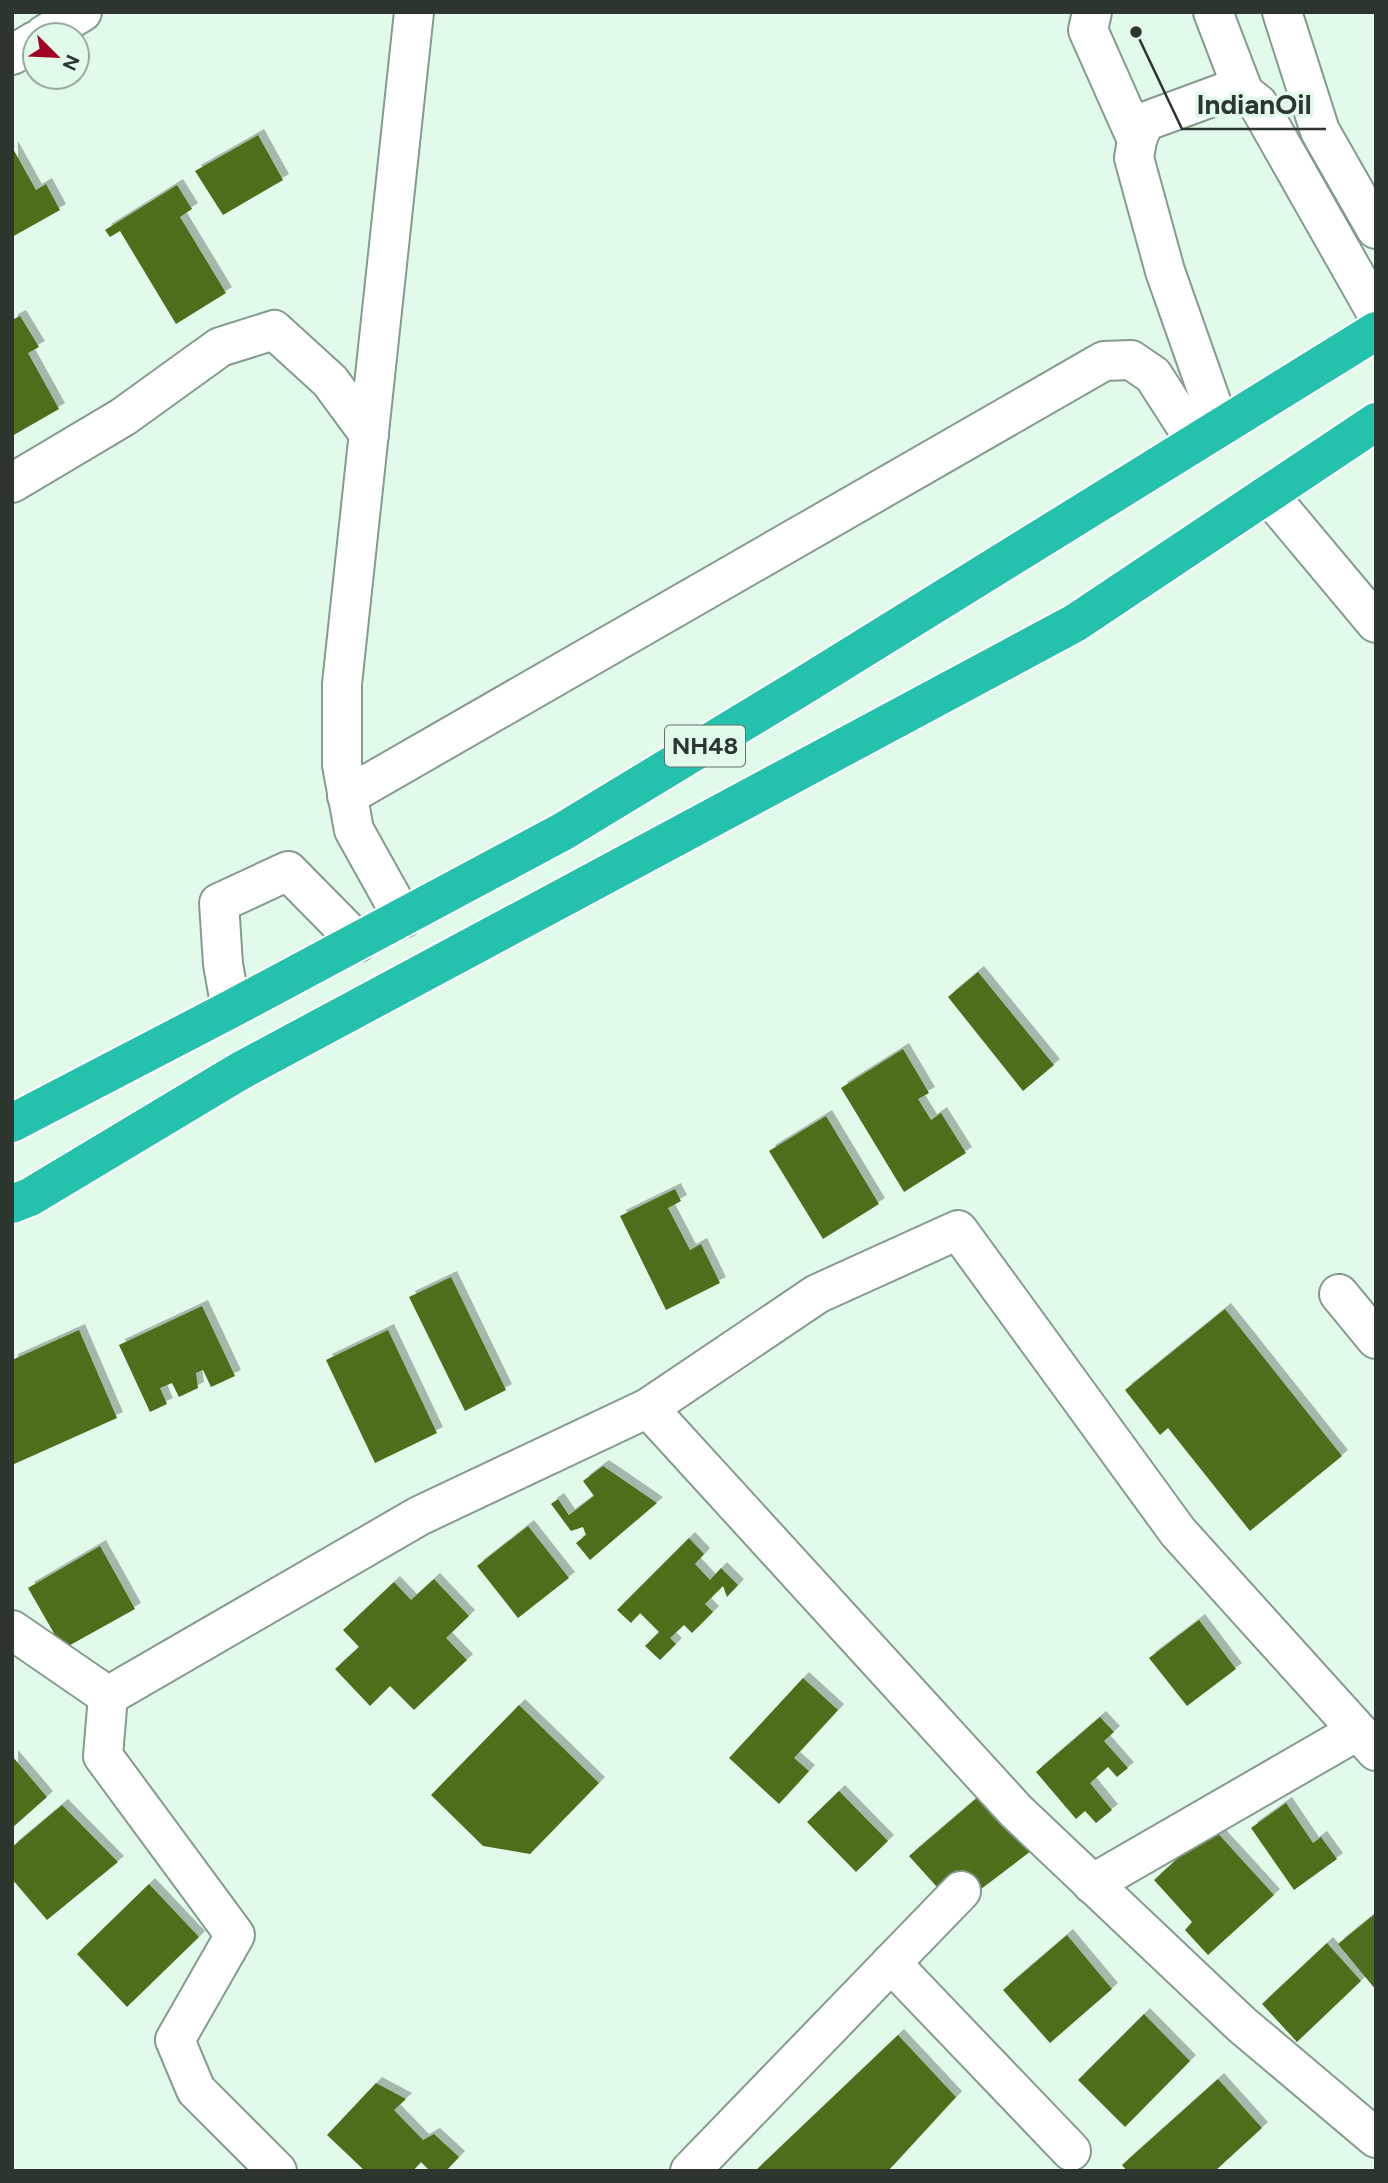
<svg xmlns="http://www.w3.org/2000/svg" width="1388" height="2183" viewBox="0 0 1388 2183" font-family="Figtree,sans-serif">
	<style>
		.building { fill: #4f6e1b; filter: url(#shadow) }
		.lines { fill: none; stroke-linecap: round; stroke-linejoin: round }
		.minor-casing { stroke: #859b8c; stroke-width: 42 }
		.highway-casing { stroke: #fff; stroke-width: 42 }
		.minor { stroke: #fff; stroke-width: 38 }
		.highway { stroke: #24c1ac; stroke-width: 38 }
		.labels { text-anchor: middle; stroke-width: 7; stroke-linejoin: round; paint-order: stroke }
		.shield { fill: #e2fae9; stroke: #637167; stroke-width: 2 }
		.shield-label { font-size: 24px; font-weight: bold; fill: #2c362f }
		.leader { fill: none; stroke: #2c362f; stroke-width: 2.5 }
		.callout-dot { fill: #2c362f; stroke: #e2fae9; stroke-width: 2.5 }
		.callout-label { font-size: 28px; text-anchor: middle; font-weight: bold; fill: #2c362f; stroke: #e2fae9; stroke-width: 7; stroke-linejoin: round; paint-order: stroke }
	</style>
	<defs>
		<filter id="shadow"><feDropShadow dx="6" dy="-6" stdDeviation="0" flood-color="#0004"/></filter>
	</defs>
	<rect width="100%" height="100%" fill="#e2fae9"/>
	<g class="building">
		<path d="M258,135L283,180L223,215L195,171Z"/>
		<path d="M12,147L36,190L46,184L60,210L12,237Z"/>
		<path d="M177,185L192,209L180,217L226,293L176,324L120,231L110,237L105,230Z"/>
		<path d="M20,316L39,347L28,353L59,409L12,436V320Z"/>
		<path d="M978,972L1054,1065L1023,1091L948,997Z"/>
		<path d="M903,1049L929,1093L918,1099L931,1120L941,1113L966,1153L904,1192L841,1088Z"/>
		<path d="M826,1116L879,1204L823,1239L769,1151Z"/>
		<path d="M675,1189L681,1201L668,1208L690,1250L701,1244L720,1283L666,1310L620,1216Z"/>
		<path d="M451,1277L506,1390L465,1411L409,1297Z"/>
		<path d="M202,1306L235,1376L211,1387L203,1370L196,1373L198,1388L179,1397L172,1383L160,1388L167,1404L150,1412L119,1345Z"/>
		<path d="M1225,1309L1342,1456L1250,1531L1168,1428L1160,1435L1125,1390Z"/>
		<path d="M79,1330L117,1418L12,1465V1360Z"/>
		<path d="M388,1330L437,1433L375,1463L326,1360Z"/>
		<path d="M603,1466L657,1503L590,1560L576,1543L586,1535L583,1527L571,1531L551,1504L558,1499L569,1515L594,1496L583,1481Z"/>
		<path d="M528,1526L569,1578L518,1618L477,1566Z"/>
		<path d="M689,1538L704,1554L695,1564L710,1580L721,1568L738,1585L727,1597L723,1586L705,1604L713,1612L692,1633L684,1625L670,1638L676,1644L660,1660L645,1646L659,1632L640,1613L631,1623L617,1610Z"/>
		<path d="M100,1546L135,1609L63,1649L28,1588Z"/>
		<path d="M434,1579L469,1616L446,1638L467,1660L414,1710L390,1686L370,1706L335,1669L359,1647L343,1630L394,1582L411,1600Z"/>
		<path d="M1199,1620L1236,1669L1187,1706L1149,1658Z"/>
		<path d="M803,1678L838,1710L794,1758L809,1771L779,1804L729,1758Z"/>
		<path d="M519,1705L599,1783L530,1854L483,1846L431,1795Z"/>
		<path d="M1100,1717L1114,1732L1104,1741L1128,1768L1117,1777L1108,1767L1090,1783L1112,1810L1096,1823L1085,1811L1076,1819L1036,1772Z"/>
		<path d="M12,1756L47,1797L12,1828Z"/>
		<path d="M839,1791L888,1841L856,1872L807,1822Z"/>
		<path d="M978,1797L1031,1851L956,1908L909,1856Z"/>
		<path d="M1286,1803L1313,1843L1321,1837L1337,1859L1294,1890L1251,1828Z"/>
		<path d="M62,1805L118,1862L47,1920L12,1879V1847Z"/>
		<path d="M1212,1827L1274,1895L1208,1955L1185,1930L1192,1922L1154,1880Z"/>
		<path d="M149,1884L199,1937L127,2007L77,1954Z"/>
		<path d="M1376,1913V1990L1338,1944Z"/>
		<path d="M1067,1935L1112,1989L1050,2043L1003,1990Z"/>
		<path d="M1327,1943L1361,1981L1297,2042L1262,2004Z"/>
		<path d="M1144,2014L1190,2061L1125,2127L1078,2080Z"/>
		<path d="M898,2035L956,2097L888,2171H755Z"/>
		<path d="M1218,2079L1262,2128L1215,2171H1127L1122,2165Z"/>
		<path d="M376,2083L406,2099L394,2110L423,2140L434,2134L459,2157L446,2171H430L421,2162L413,2171H365L327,2135Z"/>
	</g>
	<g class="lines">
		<defs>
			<g id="minor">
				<path d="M1092,12L1088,30L1137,140"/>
				<path d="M1213,12L1244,93"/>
				<path d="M1282,12L1320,131L1376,229"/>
				<path d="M44,35L82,12"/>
				<path d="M12,55L35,41"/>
				<path d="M1220,427L1165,271L1134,158L1137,140L1144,122L1228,91L1244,93L1258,104L1376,312"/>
				<path d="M12,483L123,417L220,347L274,330L330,381L369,434"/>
				<path d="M1268,494L1376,623"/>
				<path d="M347,796L1104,361L1131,360L1153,375L1196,442"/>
				<path d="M403,918L354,830L342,765V684L414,12"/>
				<path d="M231,1009L223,964L219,903L288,871L358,942"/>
				<path d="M1339,1294L1376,1339"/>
				<path d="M648,1408L817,1294L958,1230L1178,1532L1376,1751"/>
				<path d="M12,1630L108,1696L419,1516L648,1408L1016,1811L1241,2024L1376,2138"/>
				<path d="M108,1696L103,1756L235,1935L175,2040L196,2090L277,2171"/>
				<path d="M1092,1884L1357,1731"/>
				<path d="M891,1963L1071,2151"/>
				<path d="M690,2171L961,1891"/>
			</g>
			<g id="highway">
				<path d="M12,1123L231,1009L562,832L806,684L1376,331"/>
				<path d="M12,1204L30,1197L240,1071L1075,623L1376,422"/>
			</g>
		</defs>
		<use href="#minor" class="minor-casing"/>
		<use href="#highway" class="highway-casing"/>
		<use href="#minor" class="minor"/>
		<use href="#highway" class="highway"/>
	</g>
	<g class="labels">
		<rect class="shield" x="665" y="725.5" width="80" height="41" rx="5"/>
		<g class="shield-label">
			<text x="705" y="754">NH48</text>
		</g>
	</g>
	<path class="leader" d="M1136 32L1182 129H1326"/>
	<circle class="callout-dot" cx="1136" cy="32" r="7"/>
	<g class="callout-label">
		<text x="1254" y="114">IndianOil</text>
	</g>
	<rect width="1388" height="2183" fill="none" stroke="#2c362f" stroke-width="28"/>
	<g transform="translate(56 56) rotate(114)"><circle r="33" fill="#e2fae9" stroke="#99ac9f" stroke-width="2"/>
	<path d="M0-5L12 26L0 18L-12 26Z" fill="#a20423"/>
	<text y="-10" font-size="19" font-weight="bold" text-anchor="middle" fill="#2c362f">N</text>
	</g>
</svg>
